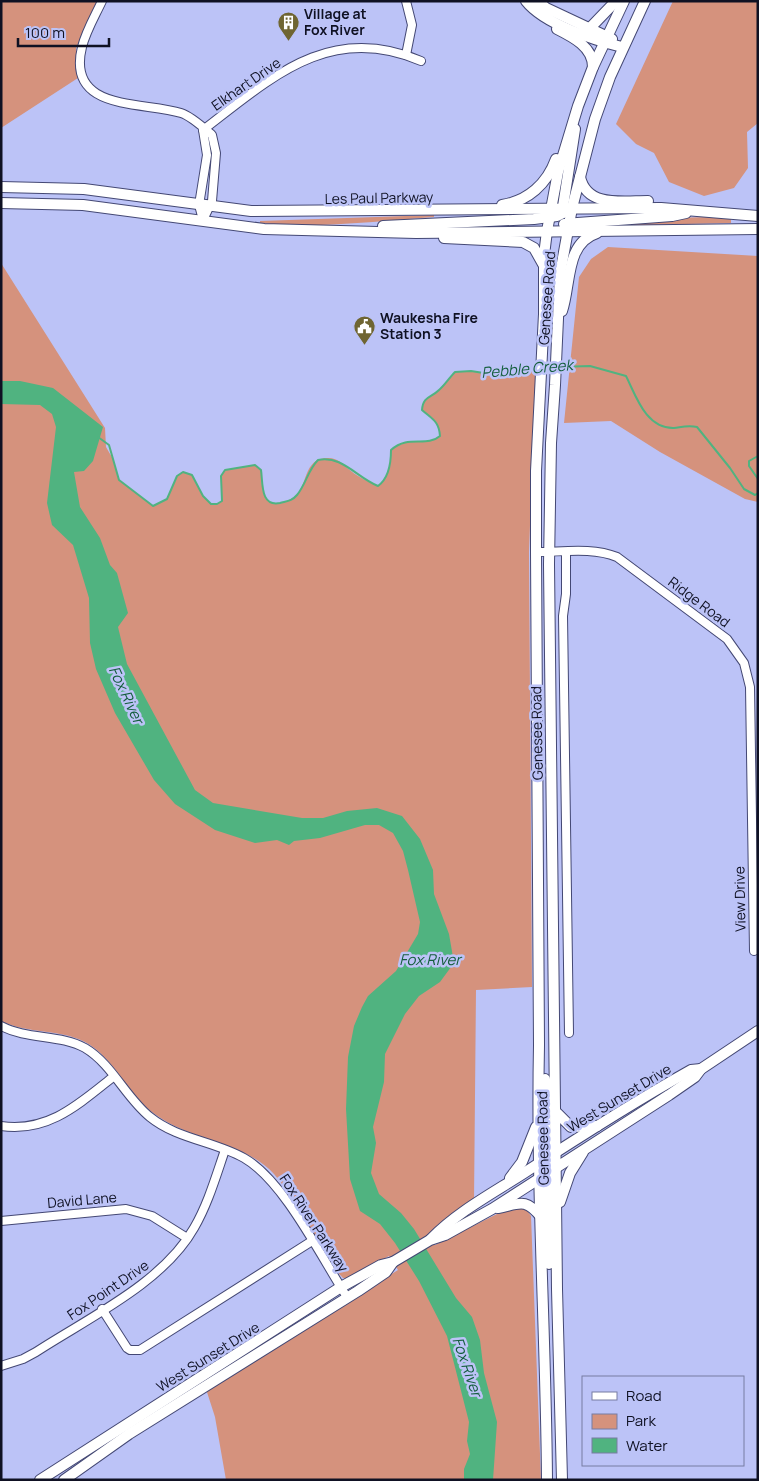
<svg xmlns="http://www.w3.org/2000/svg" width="759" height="1481" viewBox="0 0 759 1481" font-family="Manrope,sans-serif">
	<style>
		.green { fill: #d5927d }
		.water { fill: #50b380 }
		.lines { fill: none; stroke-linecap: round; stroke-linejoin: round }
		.stream { stroke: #50b380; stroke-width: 2 }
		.minor-casing { stroke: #444874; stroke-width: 10 }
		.major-casing { stroke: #444874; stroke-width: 12 }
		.minor { stroke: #fff; stroke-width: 8 }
		.major { stroke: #fff; stroke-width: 10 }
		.labels { text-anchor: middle; stroke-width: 5; stroke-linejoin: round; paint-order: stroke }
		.poi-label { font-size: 14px; font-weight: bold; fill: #0f1123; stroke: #bcc3f7; text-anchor: start }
		.street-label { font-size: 14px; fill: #0f1123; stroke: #bcc3f7 }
		.water-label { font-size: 15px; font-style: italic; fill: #145e3d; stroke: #bcc3f7 }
	</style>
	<rect width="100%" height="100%" fill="#bcc3f7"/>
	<g class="green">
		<path d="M1,1H97L76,48L78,78L1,128Z"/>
		<path d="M673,1H758V123L747,132L748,168L734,188L704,196L669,182L654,153L636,144L616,124Z"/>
		<path d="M434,215V217C376,221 318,229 260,223V221Z"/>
		<path d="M709,217L731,218V223L600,226L671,218Z"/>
		<path d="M608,247L758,256V502L745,499L660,452L611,421L564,423L579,277L591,259Z"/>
		<path d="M1,263L105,428L106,447L113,459L119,480L153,506L167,499L177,476L183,472L192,475L203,496L211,504H217L222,501L221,476L225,470L255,465L261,470C262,482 260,506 278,503C310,499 299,472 317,460C319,459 325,458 328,458C339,458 343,465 351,471C358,477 369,482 378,486C389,477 391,463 391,450C409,434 426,448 440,436C440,421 432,419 422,410C423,396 431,398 439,390C445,385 449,378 455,372L471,371L490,374L514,367L536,368L529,552L532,987L476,990L474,1201L428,1234L435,1245L501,1212L519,1206L526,1209L531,1216L541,1480H226L215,1417L206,1389L398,1270L389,1256L348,1278H343C336,1271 331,1262 326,1253C309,1227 294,1197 274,1174C243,1141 192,1141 156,1115C128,1096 115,1058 85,1042C60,1029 28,1034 1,1021Z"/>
	</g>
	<path class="water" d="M1,381H20L53,388L103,427L93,461L84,471L74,472L80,507L100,538L110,565L117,573L128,613L118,627L127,664L195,790L213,803L302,818H323L347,811L377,808L402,816L420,839L433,870L434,894L449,934L454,963L440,982L419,996L405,1014L385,1054L384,1082L373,1127L376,1143L371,1173L379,1194L401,1213L414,1229L456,1298L472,1317L480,1340L484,1373L497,1422L493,1480H464V1469L470,1454L467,1441L469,1422L447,1336L419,1281L395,1243L380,1224L360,1211L350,1179L346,1109L348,1057L354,1026L362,1007L368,996L396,971L418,934L420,922L408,870L403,851L393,833L379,825H365L320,838L294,841L289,845L277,840L255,843L215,830L175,804L154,780L115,713L96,669L90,643L89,598L73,545L52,525L47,503L56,427L52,414L40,405L1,404Z"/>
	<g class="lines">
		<g class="stream">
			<path d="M558,367L590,366L626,376C636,396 646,429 674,428C682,427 688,425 697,427L730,468L744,489L755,495L758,493"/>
			<path d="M98,437L109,445L119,480L153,506L167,499L177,476L183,472L192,475L203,496L211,504H217L222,501L221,476L225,470L255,465L261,470C263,483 260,507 280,503C287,501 292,501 297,495C306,484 308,470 318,460C342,455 356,477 378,486C389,478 391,463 391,450C409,434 426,448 440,436C439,421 432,419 422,410C423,396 431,398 439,390C445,385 449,378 455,372L471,371L490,374L514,367L539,368"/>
			<path d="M758,456L749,461V466L758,479"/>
		</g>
		<defs>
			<g id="minor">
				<path d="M102,1C95,16 86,31 82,47C66,112 143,101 181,113C191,116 204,128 212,135L216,153L212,201L203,220"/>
				<path d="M406,1L412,25L406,55"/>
				<path d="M203,130C272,77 330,22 421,61"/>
				<path d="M203,220L199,205L207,155L203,130"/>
				<path d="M536,552C563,552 592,547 617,557L727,639L744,663L750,687L754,951"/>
				<path d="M566,552V594L563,616L569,1033"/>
				<path d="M1,1026C28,1040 60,1034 85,1048C112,1064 126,1098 150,1117C177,1139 214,1141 244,1158C284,1181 321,1257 347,1297"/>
				<path d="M1,1126C48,1133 79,1104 113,1077"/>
				<path d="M1,1221L126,1209L152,1216L187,1238"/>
				<path d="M102,1309L127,1348L130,1350H140L312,1241"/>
				<path d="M1,1366L23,1359L36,1352C88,1318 163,1283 194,1228C208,1204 216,1176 225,1150"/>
			</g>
			<g id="major">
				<path d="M526,1C544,24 594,40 622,47"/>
				<path d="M538,1L546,8L612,39"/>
				<path d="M590,28L616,1"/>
				<path d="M557,29C573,37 593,47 593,67"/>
				<path d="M580,177C587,208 623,201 648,201"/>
				<path d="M1,187L84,189L251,211L661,208L758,216"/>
				<path d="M1,203L83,205L264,229L416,233L758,229"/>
				<path d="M502,205C528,201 547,184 556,159"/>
				<path d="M562,213L575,129"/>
				<path d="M564,224L672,216L686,213"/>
				<path d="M383,226L534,219L557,216L571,209"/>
				<path d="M444,238L523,242L534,248L543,264"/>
				<path d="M562,311C571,285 565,243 597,233"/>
				<path d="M545,1079L546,1142L551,1162"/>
				<path d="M557,1113L571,1127L597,1126"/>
				<path d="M545,1169L549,1190V1264"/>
				<path d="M510,1178L522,1162L536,1127"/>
				<path d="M560,1202L570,1173L583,1152"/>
				<path d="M498,1208C519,1204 525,1197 541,1217"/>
				<path d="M431,1239C457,1212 493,1193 524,1173C579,1137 634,1102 691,1070L701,1069"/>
				<path d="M40,1480L341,1287L381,1265L393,1262L430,1240L445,1235L492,1209L669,1095L695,1077L701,1069L758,1031"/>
				<path d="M64,1480L129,1434L358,1291L386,1272L393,1262"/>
				<path d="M547,1480C546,1335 536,1190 539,1045L536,552V471L544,314V255L547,231L558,172L578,106L593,67L624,1"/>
				<path d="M562,1480L557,1289L549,564L551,443L555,385L560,274L572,208L595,119L610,77L645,1"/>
			</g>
		</defs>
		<use href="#minor" class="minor-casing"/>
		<use href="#major" class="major-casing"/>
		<use href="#minor" class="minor"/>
		<use href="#major" class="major"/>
	</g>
	<defs>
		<symbol id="building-pin" viewBox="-11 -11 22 30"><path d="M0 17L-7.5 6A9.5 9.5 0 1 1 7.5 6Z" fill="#6f6532" stroke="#bcc3f7"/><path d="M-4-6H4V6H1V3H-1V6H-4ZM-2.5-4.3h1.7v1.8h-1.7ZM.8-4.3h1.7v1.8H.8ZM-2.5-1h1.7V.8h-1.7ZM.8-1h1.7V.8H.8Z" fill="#fff"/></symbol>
		<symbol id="civic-pin" viewBox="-11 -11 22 30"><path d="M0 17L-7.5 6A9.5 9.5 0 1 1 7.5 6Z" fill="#6f6532" stroke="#bcc3f7"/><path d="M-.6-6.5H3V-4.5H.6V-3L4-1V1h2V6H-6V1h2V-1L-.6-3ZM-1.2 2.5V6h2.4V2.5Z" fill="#fff"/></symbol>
	</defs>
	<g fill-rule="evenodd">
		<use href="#building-pin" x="276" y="10" width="25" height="34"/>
		<use href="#civic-pin" x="352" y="314" width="25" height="34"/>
	</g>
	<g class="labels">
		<g class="poi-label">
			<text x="304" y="19">Village at<tspan x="304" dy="16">Fox River</tspan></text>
			<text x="380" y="323">Waukesha Fire<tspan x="380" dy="16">Station 3</tspan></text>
		</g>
		<g class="street-label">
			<text transform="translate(246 84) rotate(-35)" y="5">Elkhart Drive</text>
			<text transform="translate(379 198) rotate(-1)" y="5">Les Paul Parkway</text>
			<text transform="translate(547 298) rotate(-86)" y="5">Genesee Road</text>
			<text transform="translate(699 602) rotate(37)" y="5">Ridge Road</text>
			<text transform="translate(537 733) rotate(-91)" y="5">Genesee Road</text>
			<text transform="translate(740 899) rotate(-91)" y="5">View Drive</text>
			<text transform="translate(619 1098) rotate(-31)" y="5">West Sunset Drive</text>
			<text transform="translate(543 1138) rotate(-91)" y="5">Genesee Road</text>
			<text transform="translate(82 1200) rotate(-5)" y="5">David Lane</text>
			<text transform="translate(314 1223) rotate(57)" y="5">Fox River Parkway</text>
			<text transform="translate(108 1290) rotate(-34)" y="5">Fox Point Drive</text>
			<text transform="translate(208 1357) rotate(-32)" y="5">West Sunset Drive</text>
		</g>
		<g class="water-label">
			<text transform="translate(527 369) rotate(-5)" y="5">Pebble Creek</text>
			<text transform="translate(126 695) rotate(65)" y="5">Fox River</text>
			<text x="430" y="965">Fox River</text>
			<text transform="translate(467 1367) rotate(71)" y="5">Fox River</text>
		</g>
	</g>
	<rect width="759" height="1481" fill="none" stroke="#0f1123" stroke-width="5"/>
	<rect x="582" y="1376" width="162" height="90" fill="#bcc3f7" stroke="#777ca2"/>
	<rect x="592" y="1392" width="25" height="8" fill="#ffffff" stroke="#777ca2"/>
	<text x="626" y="1401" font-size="15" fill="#0f1123">Road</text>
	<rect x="592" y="1414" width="25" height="15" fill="#d5927d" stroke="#777ca2"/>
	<text x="626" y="1426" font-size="15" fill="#0f1123">Park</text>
	<rect x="592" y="1438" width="25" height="15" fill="#50b380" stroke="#777ca2"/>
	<text x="626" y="1451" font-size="15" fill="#0f1123">Water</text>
	<path d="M18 38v8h91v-8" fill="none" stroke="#0f1123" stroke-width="2.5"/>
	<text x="25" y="38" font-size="15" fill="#0f1123" stroke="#bcc3f7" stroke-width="4" paint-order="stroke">100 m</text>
</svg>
